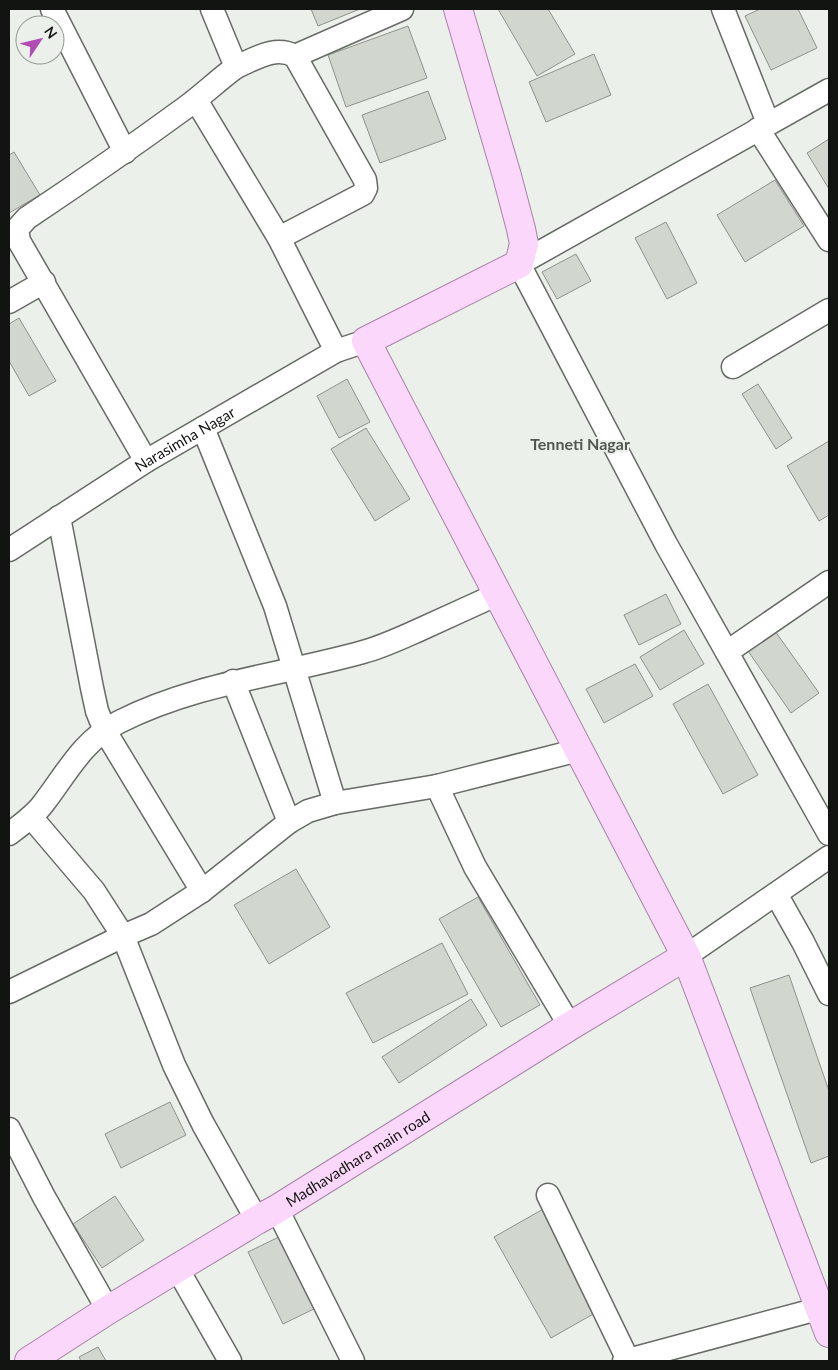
<svg xmlns="http://www.w3.org/2000/svg" width="838" height="1370" viewBox="0 0 838 1370" font-family="Lato,sans-serif">
  <style>
    .building { fill: #d1d6cf; stroke: #8d928c }
    .lines { fill: none; stroke-linecap: round; stroke-linejoin: round }
    .minor-casing { stroke: #676b65; stroke-width: 25 }
    .major-casing { stroke: #a881a8; stroke-width: 30 }
    .minor { stroke: #fff; stroke-width: 22 }
    .major { stroke: #fbd7fb; stroke-width: 28 }
    .labels { text-anchor: middle; dominant-baseline: central; stroke-width: 4; stroke-linejoin: round; paint-order: stroke }
    .street-label { font-size: 15px; fill: #121411; stroke: #ebf0ea }
    .neighbourhood-label { font-size: 16px; font-weight: bold; fill: #525751; stroke: #ebf0ea }
  </style>
  <rect width="100%" height="100%" fill="#ebf0ea"/>
  <path class="building" d="M311 9H360L318 26Z
    M498 9H548L575 54 537 76Z
    M760 9H798L817 48 771 70 745 16Z
    M408 26 427 78 346 107 328 55Z
    M594 54 611 95 546 122 529 82Z
    M428 91 446 139 380 163 362 115Z
    M829 139V189L807 153Z
    M14 152 40 195 9 213V155Z
    M775 180 804 226 745 262 717 215Z
    M666 222 697 283 667 299 635 238Z
    M576 254 591 281 557 299 542 272Z
    M19 318 56 381 29 396 9 361V324Z
    M347 379 370 422 339 438 317 396Z
    M758 384 792 438 776 449 742 394Z
    M366 428 410 499 375 521 331 449Z
    M829 441V515L819 521 787 466Z
    M666 594 681 624 639 645 624 615Z
    M684 630 704 664 660 690 640 657Z
    M775 631 819 693 791 713 748 651Z
    M635 664 653 696 604 723 586 689Z
    M708 684 758 775 723 794 673 704Z
    M296 869 330 927 269 964 234 905Z
    M478 897 540 1005 501 1027 439 919Z
    M442 943 468 994 373 1043 346 993Z
    M789 975 829 1091V1156L811 1163 750 988Z
    M471 999 487 1025 399 1083 382 1057Z
    M170 1102 186 1135 121 1168 105 1134Z
    M115 1196 144 1240 102 1268 73 1224Z
    M545 1208 602 1309 551 1338 494 1237Z
    M287 1233 322 1305 283 1324 248 1252Z
    M98 1347 106 1361H81L79 1357Z"/>
  <g class="lines">
    <g class="minor-casing">
      <g id="minor">
        <path d="M52 9 125 152"/>
        <path d="M723 9 768 123"/>
        <path d="M295 56 402 9"/>
        <path d="M236 67C255 59 275 45 295 56L365 180 366 188 363 194 279 238"/>
        <path d="M829 90 519 264 666 544 829 834"/>
        <path d="M196 100 279 238 336 351"/>
        <path d="M758 129 829 240"/>
        <path d="M9 302 44 282"/>
        <path d="M733 367 829 310"/>
        <path d="M203 428 275 606 335 803"/>
        <path d="M146 461 19 241 17 229 27 218C81 182 133 146 185 108 203 95 218 80 236 67L212 9"/>
        <path d="M59 517 92 688 97 711 105 731 202 891"/>
        <path id="s1" d="M9 550 146 461 336 351 366 341"/>
        <path d="M727 652 829 582"/>
        <path d="M233 681 289 822"/>
        <path d="M437 786 475 867 570 1026"/>
        <path d="M31 817 94 891 123 936 174 1065 203 1124 257 1220"/>
        <path d="M9 834C21 825 34 816 43 804 67 773 82 741 119 722 196 683 281 675 363 652 382 647 401 638 419 630 445 618 472 606 498 594"/>
        <path d="M776 894 803 942 829 994"/>
        <path d="M686 956 829 857"/>
        <path d="M9 992 123 936 151 924 202 891 289 822 308 811 335 803 437 786 579 750"/>
        <path d="M9 1129 44 1197 108 1310"/>
        <path d="M548 1195 628 1360"/>
        <path d="M277 1209 353 1361"/>
        <path d="M177 1268 230 1361"/>
        <path d="M624 1361 829 1306"/>
      </g>
    </g>
    <g class="major-casing">
      <g id="major">
        <path d="M458 9 507 176 521 229 524 244 519 264 366 341 686 956 829 1333"/>
        <path id="s2" d="M29 1361 108 1310 257 1220 277 1209 570 1026 686 956"/>
      </g>
    </g>
    <use href="#minor" class="minor"/>
    <use href="#major" class="major"/>
  </g>
  <g class="labels">
    <g class="street-label">
      <text stroke="none"><textPath href="#s1" startOffset="208">Narasimha Nagar</textPath></text>
      <text stroke="none"><textPath href="#s2" startOffset="386">Madhavadhara main road</textPath></text>
    </g>
    <g class="neighbourhood-label">
      <text x="580" y="443">Tenneti Nagar</text>
    </g>
  </g>
  <rect width="838" height="1370" fill="none" stroke="#121411" stroke-width="20"/>
  <g transform="translate(40 40) rotate(55)"><circle r="24" fill="#ebf0ea" stroke="#949893"/>
  <path d="M0-4L9 19L0 12L-9 19Z" fill="#b04cb3"/>
  <text y="-8" font-size="14" font-weight="bold" text-anchor="middle" fill="#121411">N</text>
  </g>
</svg>
